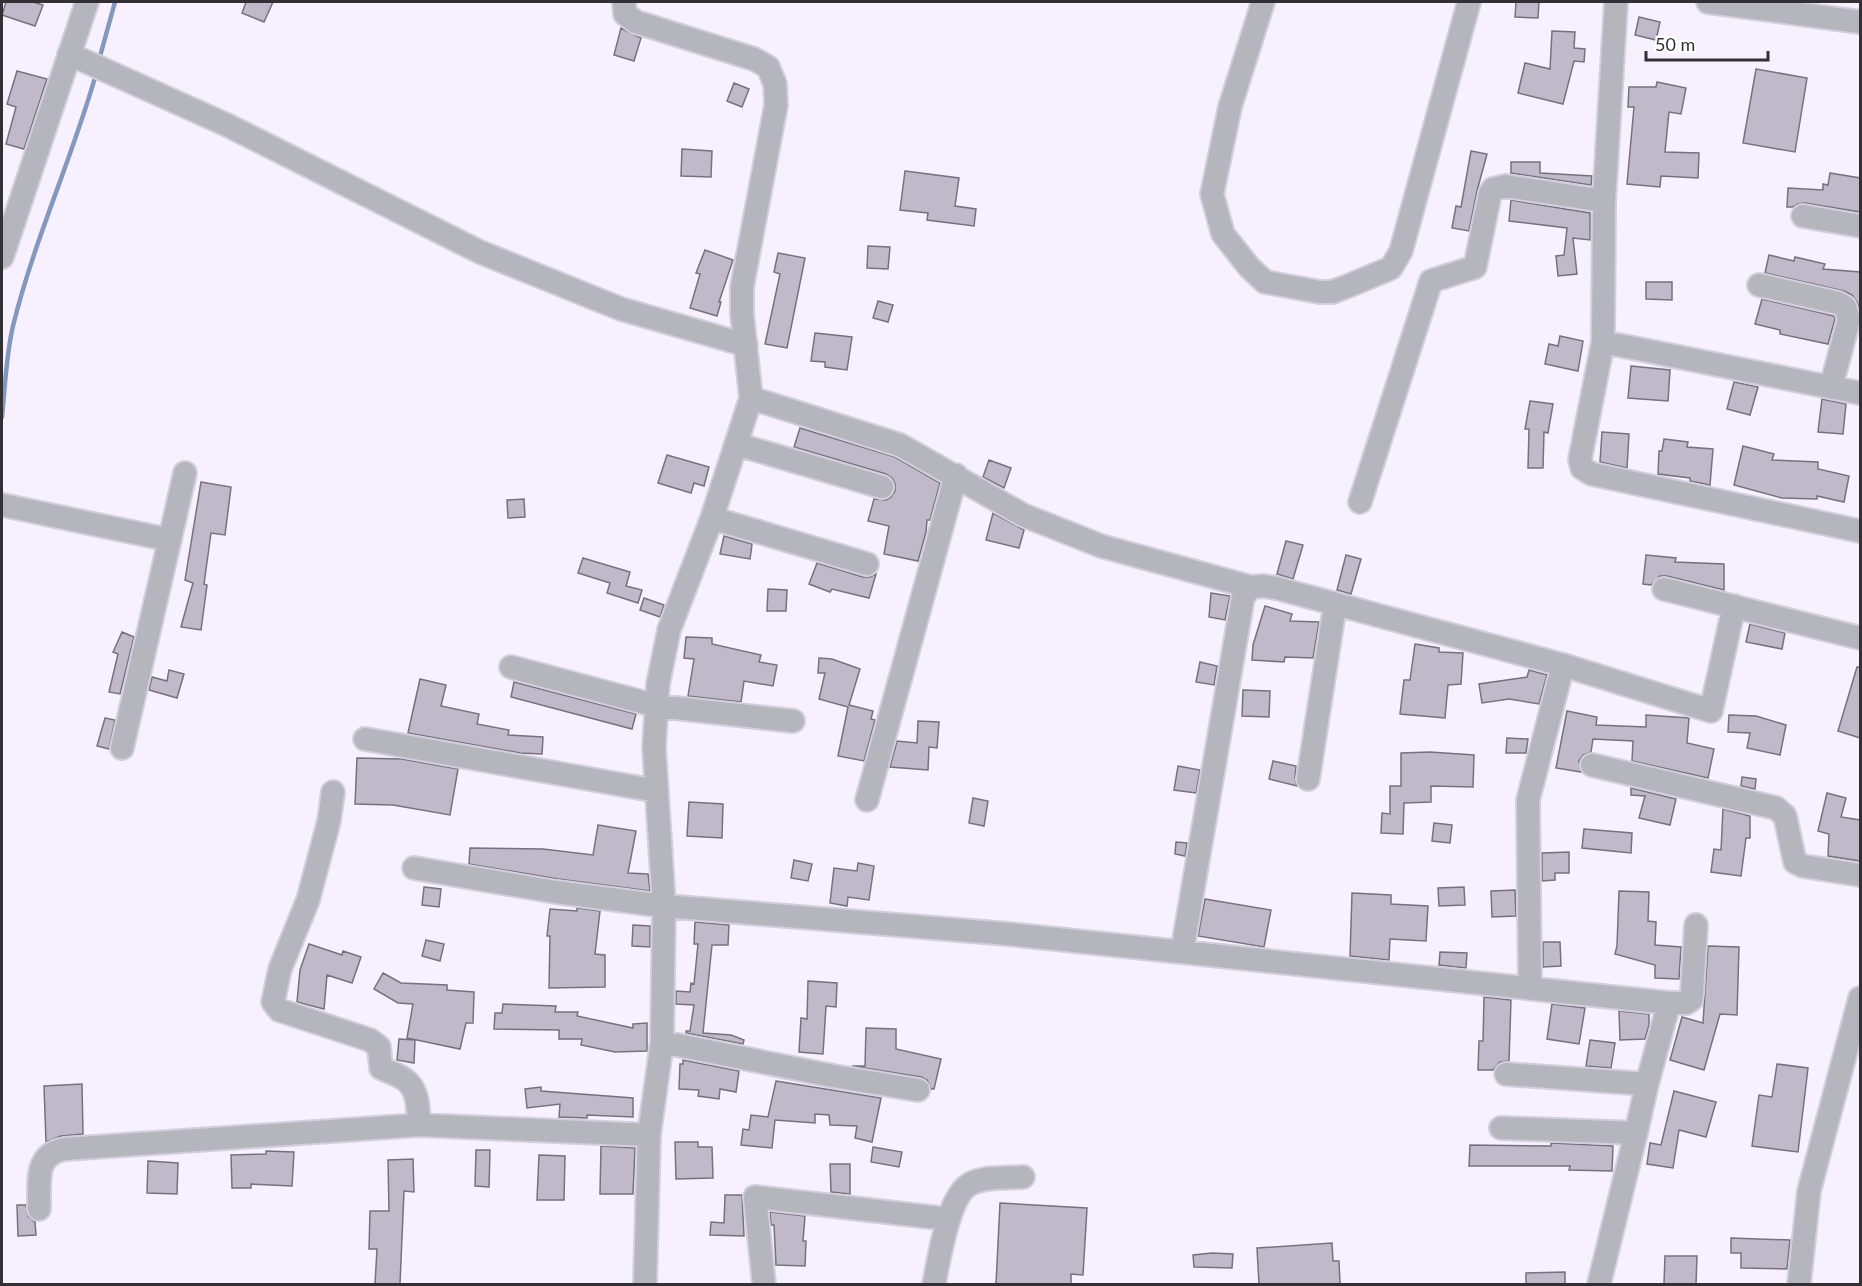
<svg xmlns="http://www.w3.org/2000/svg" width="1862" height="1286" viewBox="0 0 1862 1286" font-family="Lato,sans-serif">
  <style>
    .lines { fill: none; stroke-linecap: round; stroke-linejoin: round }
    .stream { stroke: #8497bc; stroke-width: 4.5 }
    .building { fill: #c0b9c9; stroke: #77707f; stroke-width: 1.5 }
    .minor-casing { stroke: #d4cedb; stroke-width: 26 }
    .minor { stroke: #b5b5bd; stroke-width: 22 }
  </style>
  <rect width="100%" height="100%" fill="#f7f1ff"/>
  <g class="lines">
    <path class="stream" d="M99 60 115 2
      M2 417C5 388 6 355 13 326 34 240 72 159 96 74"/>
  </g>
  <path class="building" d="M6 2H33L43 5 35 26 2 15Z
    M246 2H273L264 22 242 13Z
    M1516 2H1539L1538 18 1515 17Z
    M1639 17 1660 22 1656 40 1635 35Z
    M621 28 641 38 634 61 614 55Z
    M1552 31 1575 32 1574 48 1585 49 1584 62 1574 61 1563 104 1518 93 1525 63 1550 69Z
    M1756 69 1807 78 1795 152 1743 143Z
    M17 71 47 79 24 149 6 144 16 107 7 104Z
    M1657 82 1686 88 1681 114 1669 112 1665 152 1699 153 1698 178 1661 176 1660 187 1627 184 1634 107H1628L1629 87H1656Z
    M734 83 749 89 742 107 727 101Z
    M682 149 712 151 711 177 681 176Z
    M1471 151 1487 154 1477 191 1469 231 1452 228 1456 206 1461 207Z
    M1511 162H1540V173L1592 176 1591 185 1511 173Z
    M905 171 959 178 955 206 976 209 974 226 927 220 928 213 900 210Z
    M1830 173 1860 178V212L1805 203 1798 204 1793 207H1787L1788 188 1823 190V184L1828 185Z
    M1511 200 1590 213V240L1573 238 1577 274 1558 276 1556 256 1564 255 1567 228 1509 221Z
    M868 246 890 247 888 269 867 268Z
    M705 250 733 260 719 302H721L717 316 690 308 700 274 696 273Z
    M778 253 805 258 787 348 765 344 780 274 774 272Z
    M1769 255 1794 261 1795 257 1825 264 1823 269 1860 272V311L1857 302 1852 295 1844 291 1765 273Z
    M1646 282H1672V300L1646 299Z
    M1762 299 1834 316 1835 319 1828 344 1780 334V330L1755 324Z
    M878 301 893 305 888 322 873 318Z
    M815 333 852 337 847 370 825 367V362L811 361Z
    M1560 336 1583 341 1578 371 1545 364 1549 344 1558 346Z
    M1631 366 1670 370 1668 401 1628 398Z
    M1734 382 1758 387 1750 415 1727 409Z
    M1822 399 1846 404 1843 434 1818 432Z
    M1530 401 1553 404 1548 433 1544 432 1543 468H1528L1529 429H1525Z
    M800 428 895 457 940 483 930 520H927L926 532 918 561 884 554 889 526 868 521 874 499 886 500 891 497 895 491V484L892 478 886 474 794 447Z
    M1602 432 1629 434 1627 468 1600 462Z
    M1664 439 1688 442 1687 447 1713 449 1710 485 1690 481V478L1658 474 1659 451H1662Z
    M1743 446 1774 454 1772 460 1818 462V469L1849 476 1844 502 1817 496V499L1782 498 1734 485Z
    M667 455 709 467 704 486 694 483 691 493 658 483Z
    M989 460 1011 468 1004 488 983 477Z
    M201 482 231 487 225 535 211 533 204 584 207 585 201 630 181 627 193 583 185 580Z
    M524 499 525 517 508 518 507 500Z
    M993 513 1024 530 1019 548 986 540Z
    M724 536 752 544 750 559 720 554Z
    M1286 541 1303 545 1293 579 1277 574Z
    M1346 555 1361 559 1351 594 1337 590Z
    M1646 555 1676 558 1675 562 1724 564V590L1667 576H1660L1651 585 1643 584Z
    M583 558 630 572 626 586 642 590 638 603 607 593 610 583 578 573Z
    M817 563 863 577H870L876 574 869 598 832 589 830 592 809 584Z
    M768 589 787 590 786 611H767Z
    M1211 593 1230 596 1225 620 1209 617Z
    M644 598 664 605 660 617 640 610Z
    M1265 606 1292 614 1290 621 1319 622 1313 658 1285 657 1284 662 1252 660 1253 645Z
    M1750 624 1785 633 1782 649 1746 642Z
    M122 632 134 637 120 694 109 692 118 654 113 652Z
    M686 637 712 638V644L761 655 759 662 777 665 773 686 744 681 741 702 688 696 694 659 684 658Z
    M1415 644 1439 648V652L1463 653 1461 684 1448 685 1445 718 1400 714 1404 680H1410Z
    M819 658 832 659 860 669 849 705 873 711 871 719 875 720 864 761 838 756 848 707 819 699 825 673H818Z
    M1200 662 1217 666 1214 685 1196 682Z
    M1857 667H1860V738L1838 731Z
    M169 670 184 674 177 698 149 690 152 677 167 681Z
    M1529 670 1547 675 1539 704 1509 699 1482 703 1479 684 1527 677Z
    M420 679 446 685 441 706 479 714 477 724 509 730 508 735 543 737 542 754 520 753 408 733Z
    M514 682 636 714 632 729 511 697Z
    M1243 690 1270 691 1269 717 1242 716Z
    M1567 711 1597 717 1596 725 1646 727V715L1689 718 1687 743 1714 749 1708 778 1632 761 1633 741 1593 739 1591 752 1583 755 1579 761 1581 772 1556 768Z
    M1729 715 1756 716 1786 725 1780 755 1747 748 1750 733 1728 732Z
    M105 718 115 720 109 749 97 746Z
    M918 721 939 722 937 748 929 747 928 770 890 767 897 741 917 743Z
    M1507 738 1528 739 1526 753H1506Z
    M1430 752 1474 755 1473 787 1431 786V802L1404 803 1403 834 1381 833 1382 813 1390 814V786H1401V753Z
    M357 758 402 759 458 769 450 815 393 805 355 804Z
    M1273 761 1296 766 1295 778 1297 786 1269 779Z
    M1178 766 1200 770 1196 793 1174 790Z
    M1742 777 1756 779 1755 789 1741 786Z
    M1631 788 1676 799 1670 825 1639 818 1645 796 1631 795Z
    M1827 793 1846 798 1841 817 1860 820V861L1828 856 1829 834 1818 831Z
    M973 798 988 801 984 826 969 823Z
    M689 802 723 804 722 838 687 836Z
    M1723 809 1750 816V838H1746L1741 876 1711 872 1714 849 1721 850Z
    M1434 823 1452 825 1450 843 1432 841Z
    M598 825 636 831 628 873 648 874 650 891 558 879 469 864 470 848 543 849 593 855Z
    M1584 829 1632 833 1631 853 1582 848Z
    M1176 842 1187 843 1185 856 1175 854Z
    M1569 852V873H1555V880L1542 881V853Z
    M794 860 812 864 808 881 791 878Z
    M858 863 874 866 869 900 848 897 847 906 830 903 834 868 857 871Z
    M424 887 441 889 439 907 422 905Z
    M1464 887 1465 905 1439 906 1438 888Z
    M1515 890 1516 916 1492 917 1491 891Z
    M1619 891 1649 892 1648 921 1656 922 1655 945 1681 947 1679 979 1655 978V965L1615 954 1617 946Z
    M1352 893 1391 895V904L1428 906 1426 941 1390 939 1389 960 1350 956Z
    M1205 899 1271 910 1264 947 1198 936Z
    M577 908 600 911 595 954 605 955V987L549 988 550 936H547L550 909 577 911Z
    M695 922 729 925 728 945H712L703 1033 731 1035 744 1040 743 1044 686 1033V1031H690L694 1005 676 1004V991L690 992 691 983 694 984 698 944H694Z
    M633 925 650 926V947L632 946Z
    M426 940 444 944 440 961 422 956Z
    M1543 942H1560L1561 966 1543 967Z
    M309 944 342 955 343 951 361 957 352 983 327 975 324 1009 297 1002 300 970Z
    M1708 946 1739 947 1737 1015 1720 1014 1704 1070 1670 1060 1682 1017 1703 1023Z
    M1440 952 1467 953 1466 968 1439 965Z
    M383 973 401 983 447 985V990L474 992 473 1023H466L460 1049 407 1038 413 1004 398 1003 374 989Z
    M808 981 837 983 836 1007 826 1006 823 1054 799 1052 801 1018 807 1019Z
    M1484 997 1511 1000 1509 1061 1500 1062 1493 1070H1478L1479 1041H1483Z
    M503 1004 556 1006 555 1012H578L577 1016 633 1028V1024L647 1023V1051L615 1052 581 1045 582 1039H559V1030L494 1029 495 1013H502Z
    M1552 1004 1585 1008 1579 1044 1547 1039Z
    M1619 1011 1649 1014V1025L1645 1039 1620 1040Z
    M866 1028 896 1029V1049L941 1059 934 1089H931L927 1080 921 1077 852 1066H865Z
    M399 1039 415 1040 414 1063 397 1060Z
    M1590 1040 1615 1043 1611 1068 1586 1066Z
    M683 1060 739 1071 736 1092 720 1089 719 1099 698 1096 699 1090 679 1089 680 1064H683Z
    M1777 1064 1808 1068 1798 1152 1752 1146 1759 1095 1772 1097Z
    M776 1081 881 1098 872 1142 855 1138 857 1126 830 1125 829 1115 815 1114V1123L775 1120 772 1148 741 1145 743 1129 749 1130 751 1115 768 1117Z
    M82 1084 83 1134 61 1136 46 1142 44 1086Z
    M541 1087V1091L633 1098V1117L587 1115V1118L559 1117 560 1104 527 1108 525 1089Z
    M1674 1091 1716 1102 1706 1137 1679 1130 1673 1168 1647 1164 1650 1143 1661 1145Z
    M675 1142H698V1147H712L713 1178 676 1179Z
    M1551 1143 1613 1146 1612 1171 1569 1170 1570 1166H1469L1470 1145 1551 1146Z
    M601 1146 635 1148 633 1194H600Z
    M873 1147 902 1152 899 1167 871 1162Z
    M476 1150H490L489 1187 475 1186Z
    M266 1151 294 1152 292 1186 251 1184V1188H232L231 1155 266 1154Z
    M539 1155 565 1156 564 1200H537Z
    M413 1159 414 1192 404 1191 400 1284H375L377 1249H369L370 1211H389L388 1160Z
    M148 1161 178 1163 177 1194 147 1193Z
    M830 1164H850V1194L831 1192Z
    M725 1195H742L744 1236 710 1235 711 1222 724 1223Z
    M1000 1203 1087 1208 1083 1275 1071 1274V1284H996Z
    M17 1205H26L28 1216 35 1222 36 1235 18 1236Z
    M770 1212 805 1216 803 1241H806L805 1266 776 1265 774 1225H771Z
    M1731 1238 1790 1240 1787 1269 1741 1268V1253H1731Z
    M1332 1243 1333 1261H1339L1340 1284H1259L1257 1248Z
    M1212 1253 1233 1254 1232 1268 1194 1267 1193 1255Z
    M1665 1256H1697L1696 1284H1664Z
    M1565 1272V1284H1526V1273Z"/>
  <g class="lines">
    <g class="minor-casing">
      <path id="minor" d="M624 2 625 14 636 22 754 59 768 67 775 84 776 105 742 287V314L751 398 712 518 669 630 658 684 654 747 664 906 662 1042 649 1135 645 1284
        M1263 2 1230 107 1212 194 1223 234 1249 267 1265 282 1320 292H1332L1348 286 1391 268 1401 251 1469 2
        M1616 2 1604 201 1603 342 1580 459 1582 468 1592 474 1860 531
        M1708 2 1860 22
        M69 54 227 125 480 252 621 309 746 345
        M1803 216 1860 226
        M2 257 87 2
        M1759 285 1838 303 1845 307 1849 319 1831 387
        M1603 342 1860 393
        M751 398 900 445 1023 515 1101 546 1251 587
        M736 444 882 487
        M1360 502 1431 281 1475 267 1490 194 1493 189 1506 186 1604 201
        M2 505 170 540
        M712 518 867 564
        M1664 589 1860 638
        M511 667 657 706 793 721
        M365 739 657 791
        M122 748 185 473
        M1592 765 1776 808 1785 816 1795 862 1803 866 1860 875
        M1308 779 1335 605
        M333 792 329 821 308 900 280 969 273 1002 279 1010 370 1040 379 1047 381 1068C389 1072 397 1074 404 1079 419 1089 418 1109 419 1125
        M867 800 956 475
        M414 868 556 892 664 906 1008 934 1182 952 1243 597 1251 587 1264 586 1276 588 1563 665 1711 711 1734 606
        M1182 952 1669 1003H1686L1691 1000 1692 993 1696 925
        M1530 987 1528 800 1563 665
        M662 1042 833 1076 918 1090
        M1506 1074 1647 1084 1669 1003
        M1501 1128 1636 1133 1599 1284
        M1636 1133 1647 1084
        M39 1209C40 1184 33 1154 65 1149L419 1125 649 1135
        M764 1284 755 1197 948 1219
        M934 1284C939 1260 948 1193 972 1183 988 1176 1007 1178 1023 1177
        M1799 1284 1809 1191 1860 998"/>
    </g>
    <use href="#minor" class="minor"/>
  </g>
  <rect width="1862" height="1286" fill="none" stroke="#322f35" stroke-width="6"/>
  <path d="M1646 51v9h122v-9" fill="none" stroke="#322f35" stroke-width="3"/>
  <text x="1655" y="51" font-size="18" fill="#322f35" stroke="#ffffff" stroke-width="4.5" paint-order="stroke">50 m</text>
</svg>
